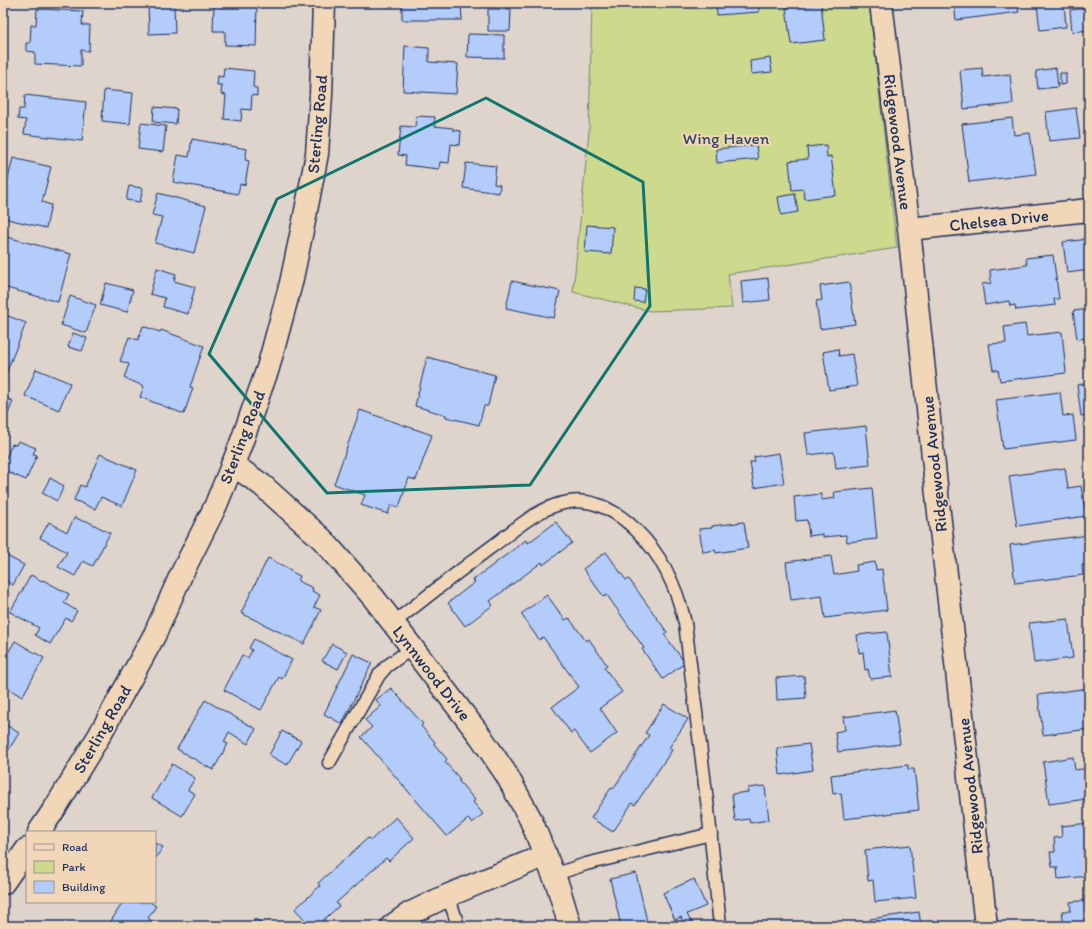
<svg xmlns="http://www.w3.org/2000/svg" width="1092" height="929" viewBox="0 0 1092 929" font-family="Itim,sans-serif">
  <style>
    .green { fill: #cdd98c; stroke: #748475 }
    .building { fill: #b3ccfa; stroke: #1b2f5e }
    .lines { fill: none; stroke-linecap: round; stroke-linejoin: round }
    .service-casing { stroke: #1b2f5e; stroke-width: 15 }
    .minor-casing { stroke: #1b2f5e; stroke-width: 25 }
    .service { stroke: #f1d7b8; stroke-width: 12 }
    .minor { stroke: #f1d7b8; stroke-width: 22 }
    .marked { fill: none; stroke: #0f766e; stroke-width: 3; stroke-linejoin: round }
    .labels { text-anchor: middle; dominant-baseline: central; stroke-width: 4; stroke-linejoin: round; paint-order: stroke }
    .street-label { font-size: 17px; fill: #1b2f5e; stroke: #f1d7b8 }
    .park-label { font-size: 17px; fill: #364865; stroke: #f1d7b8 }
  </style>
  <rect width="100%" height="100%" fill="#ded4cc"/>
  <filter id="ink" filterUnits="userSpaceOnUse"><feTurbulence type="fractalNoise" baseFrequency=".025" numOctaves="2"/><feDisplacementMap in="SourceGraphic" scale="8" xChannelSelector="R" yChannelSelector="G"/><feConvolveMatrix kernelMatrix="1 2 1 2 8 2 1 2 1" color-interpolation-filters="sRGB"/></filter>
  <g filter="url(#ink)">
    <path class="green" d="M592 3H869L897 248 728 274 732 308 650 311 573 292 589 132Z"/>
    <path class="building" d="M148 3H174L175 33 149 34Z
      M214 3H257L256 46 225 45V31H213Z
      M402 3H461L462 20H402Z
      M716 3H759V12L717 15Z
      M954 3H1017L1019 12 956 20Z
      M1064 3 1066 27 1040 30 1037 5Z
      M821 4 825 40 791 44 786 8Z
      M1089 8V30L1072 32 1070 10Z
      M37 9 83 11 82 25H90L89 51 81 50V66L35 64V52L26 51V43H30L31 25H36Z
      M488 9H511L510 31H488Z
      M468 34 504 35V58L467 57Z
      M405 46 429 48V62L458 64 456 94 403 91Z
      M770 58 772 72 751 74 750 61Z
      M224 68 254 71 253 87 257 88V96L252 95 251 110 242 109 241 121 224 119 226 95 221 94 222 85H217L218 76 223 77Z
      M982 68 983 77 1010 74 1013 104 964 109 960 70Z
      M1056 68 1058 87 1038 89 1036 71Z
      M1060 73H1066V84L1060 85Z
      M104 90 133 93 130 124 102 121Z
      M25 95 86 102 82 141 24 134 26 120 18 119 19 109H24Z
      M154 107 177 109 176 124 153 122Z
      M1076 108 1080 138 1049 141 1046 112Z
      M416 116 435 117 434 126 453 128V130L461 131 460 145 451 144 449 163 440 162 439 169 405 165 406 156 398 155 401 126 415 127Z
      M1012 118 1014 135 1030 133 1036 174 969 182 962 124Z
      M141 123 166 126 163 152 138 149Z
      M192 139 247 149 245 160 249 161 245 185 240 184 238 194 173 182 178 155 189 157Z
      M756 145 758 159 717 163 716 149Z
      M826 145 827 157 831 156 836 195 805 199 803 189 792 190 789 161 808 159 807 147Z
      M13 158 51 167 42 202 51 205 46 228 3 218V200Z
      M466 163 496 166 494 184 500 185 499 193 463 188Z
      M129 186 143 188 140 202 126 200Z
      M158 193 206 206 194 253 155 243 162 217 152 215Z
      M795 194 798 212 781 215 778 197Z
      M587 225 613 227 611 254 585 252Z
      M3 236 71 254 58 302 3 287Z
      M1089 239V270L1067 273 1063 242Z
      M1053 255 1059 299H1054L1055 305 1016 310 1015 305 1010 306 1009 301 985 305 982 284 991 283 990 270 1027 265 1026 258Z
      M157 268 176 274 174 281 195 287 188 314 163 307 165 298 150 294Z
      M768 278 770 300 743 303 741 281Z
      M512 281 560 291 554 318 506 308Z
      M849 282 855 324 820 329 816 301 822 300 820 286Z
      M106 283 133 290 127 312 100 305Z
      M635 288 645 289 643 302 634 301Z
      M70 296 96 305 86 333 61 325Z
      M1089 309V338L1077 339 1073 311Z
      M3 314 26 323 5 376H3Z
      M1025 324 1027 336 1062 332 1066 373 1000 381 998 370H993L989 344 1006 343 1004 327Z
      M143 326 160 332 161 330 204 346 190 387 193 388 184 414 140 397 144 386 124 378 129 364 120 361 129 337 138 340Z
      M73 333 87 338 82 351 68 347Z
      M838 349 839 356 852 354 857 386 829 390 823 352Z
      M427 357 495 375 488 406H484L479 425 446 417V415L415 406Z
      M36 369 70 383 59 410 25 396Z
      M1089 383V415L1081 416 1077 385Z
      M1060 392 1063 416 1073 415 1076 440 1003 449 996 400Z
      M3 397 13 401 6 419 3 418Z
      M360 410 432 435 416 480 409 478 399 507 391 505 388 514 361 505 365 495 334 484Z
      M866 426 870 465 836 469 834 452 808 455 805 433Z
      M18 441 36 448 33 454 37 455 26 480 3 470V465L12 444 16 445Z
      M779 453 784 483 754 488 750 462H755L754 457Z
      M100 454 137 470 122 506 101 497 95 509 74 500 80 485 85 487Z
      M1065 468 1068 488 1081 486 1086 516 1017 526 1009 476Z
      M50 478 64 486 57 501 42 493Z
      M872 488 877 539 847 542 846 535 823 537V534L809 536 807 520 796 521 794 497 821 494V500L835 498 834 492Z
      M75 517 84 522 85 520 110 533 93 566 83 561 75 576 58 567 67 552 40 538 49 522 67 532Z
      M556 522 572 543 543 565 542 562 490 601 493 605 465 626 448 603 475 582 473 580 526 540 528 543Z
      M744 522 748 548 716 553 715 550 703 552 699 529 712 528V526Z
      M1089 535V564L1082 565 1083 575 1015 583 1010 545Z
      M606 552 626 580 629 579 667 632 664 634 685 663 663 679 642 649 644 648 607 595 604 597 583 569Z
      M3 554 24 565 13 585 3 579Z
      M831 556 834 575 857 571 856 565 875 562 876 570 882 569 887 610 825 618 822 596 791 600 786 562Z
      M268 558 291 570 290 571 300 576 298 581 313 588 312 591 320 595 314 607 321 610 304 644 241 613Z
      M31 575 42 581 43 580 69 594 64 603 77 611 71 621 66 618 50 644 35 635 39 628 10 612Z
      M547 595 565 620 569 618 586 641 589 639 607 665 604 667 622 692 600 708 617 733 590 753 574 731 571 733 552 707 579 687 543 637 539 640 521 614Z
      M1068 619 1073 658 1034 663 1029 623Z
      M887 632 892 677 870 679 868 669 865 670 863 652 859 653 857 635Z
      M254 639 292 660 282 679 279 677 261 710 224 690 242 655 248 658 252 650 249 648Z
      M15 641 44 658 22 697 3 685V661Z
      M332 644 347 652 338 669 322 661Z
      M353 654 372 663 342 724 324 714Z
      M804 676 806 698 777 700 776 678Z
      M391 688 423 724 421 726 435 742 434 744 447 759 445 762 460 779 458 780 475 800 473 802 483 814 472 823 468 819 447 836 361 737 372 727 365 720 381 706 376 700Z
      M1089 688V729L1043 735 1038 695Z
      M205 700 256 729 248 744 229 732 224 742 228 744 213 770 177 749Z
      M664 704 688 719 669 748 672 750 635 805 632 803 613 832 591 818 611 788 613 789 649 735 645 733Z
      M895 710 900 744 838 752 835 732 845 730 843 717Z
      M3 723 19 733 3 759Z
      M282 731 301 741 287 765 269 755Z
      M809 744 813 770 780 775 777 748Z
      M1073 757 1075 770 1089 768V792H1086L1087 799 1049 804 1043 762Z
      M172 764 195 778 188 790 195 794 182 816 152 798Z
      M908 765V769H914L919 810 844 819 841 793 833 794 831 775Z
      M765 786 769 820 750 823 749 819 735 821 732 794 748 792V788Z
      M396 817 414 838 389 861 386 858 336 903 339 906 317 926H311L295 909 320 886 318 883 368 838 371 840Z
      M1089 823V876L1058 879 1057 867H1052L1050 852H1055L1054 838 1062 837 1061 826Z
      M155 843 163 847 155 859Z
      M910 845 916 898 875 902 873 880 868 881 865 850Z
      M636 873 648 926H621L610 879Z
      M694 879 706 906 687 914 690 920 697 926H683L684 925 681 917 675 920 663 893Z
      M1089 900V926H1064L1062 911H1071L1070 902Z
      M123 902H150L156 906 148 918 155 923 153 926H119L111 921Z
      M919 912 921 926H871L870 919Z
      M255 919 268 926H252Z"/>
    <g class="lines">
      <g class="service-casing">
        <path id="service" d="M393 623C427 597 460 570 494 545 517 528 540 506 569 502 595 498 619 513 636 530 662 555 677 588 685 623L708 809 720 926
          M329 763 379 675 387 666 412 648
          M553 875 586 864 711 834
          M447 896 453 910 458 926"/>
      </g>
      <g class="minor-casing">
        <path id="minor" d="M881 3 909 229 938 504 986 926
          M909 229 1089 210
          M232 465 242 471 262 485 322 539 373 597 481 737 506 774 530 818 558 886 570 926
          M39 832 57 805 99 736 155 634 181 575 215 507 239 449 268 368 291 283 304 221 317 154 321 95 324 3
          M3 883 27 849
          M392 926 409 914 442 898 546 855"/>
      </g>
      <use href="#service" class="service"/>
      <use href="#minor" class="minor"/>
    </g>
  </g>
  <path class="marked" d="M486 98 643 182 650 306 530 485 327 493 209 354 277 199Z"/>
  <g class="labels">
    <g class="street-label">
      <text transform="translate(317 124) rotate(-85)">Sterling Road</text>
      <text transform="translate(898 142) rotate(83)">Ridgewood Avenue</text>
      <text transform="translate(999 220) rotate(-6)">Chelsea Drive</text>
      <text transform="translate(242 437) rotate(-69)">Sterling Road</text>
      <text transform="translate(934 464) rotate(-96)">Ridgewood Avenue</text>
      <text transform="translate(432 673) rotate(52)">Lynnwood Drive</text>
      <text transform="translate(102 729) rotate(-60)">Sterling Road</text>
      <text transform="translate(970 786) rotate(-96)">Ridgewood Avenue</text>
    </g>
    <g class="park-label">
      <text x="726" y="138">Wing Haven</text>
    </g>
  </g>
  <rect width="1092" height="929" fill="none" stroke="#f1d7b8" stroke-width="16"/>
  <rect x="8" y="8" width="1076" height="913" fill="none" stroke="#1b2f5e" stroke-width="1.5" filter="url(#ink)"/>
  <rect x="26" y="831" width="130" height="72" fill="#f1d7b8" stroke="#9b9494"/>
  <rect x="34" y="844" width="20" height="6" fill="#f1d7b8" stroke="#9b9494"/>
  <text x="62" y="851" font-size="12" fill="#1b2f5e">Road</text>
  <rect x="34" y="861" width="20" height="12" fill="#cdd98c" stroke="#9b9494"/>
  <text x="62" y="871" font-size="12" fill="#1b2f5e">Park</text>
  <rect x="34" y="881" width="20" height="12" fill="#b3ccfa" stroke="#9b9494"/>
  <text x="62" y="891" font-size="12" fill="#1b2f5e">Building</text>
</svg>
